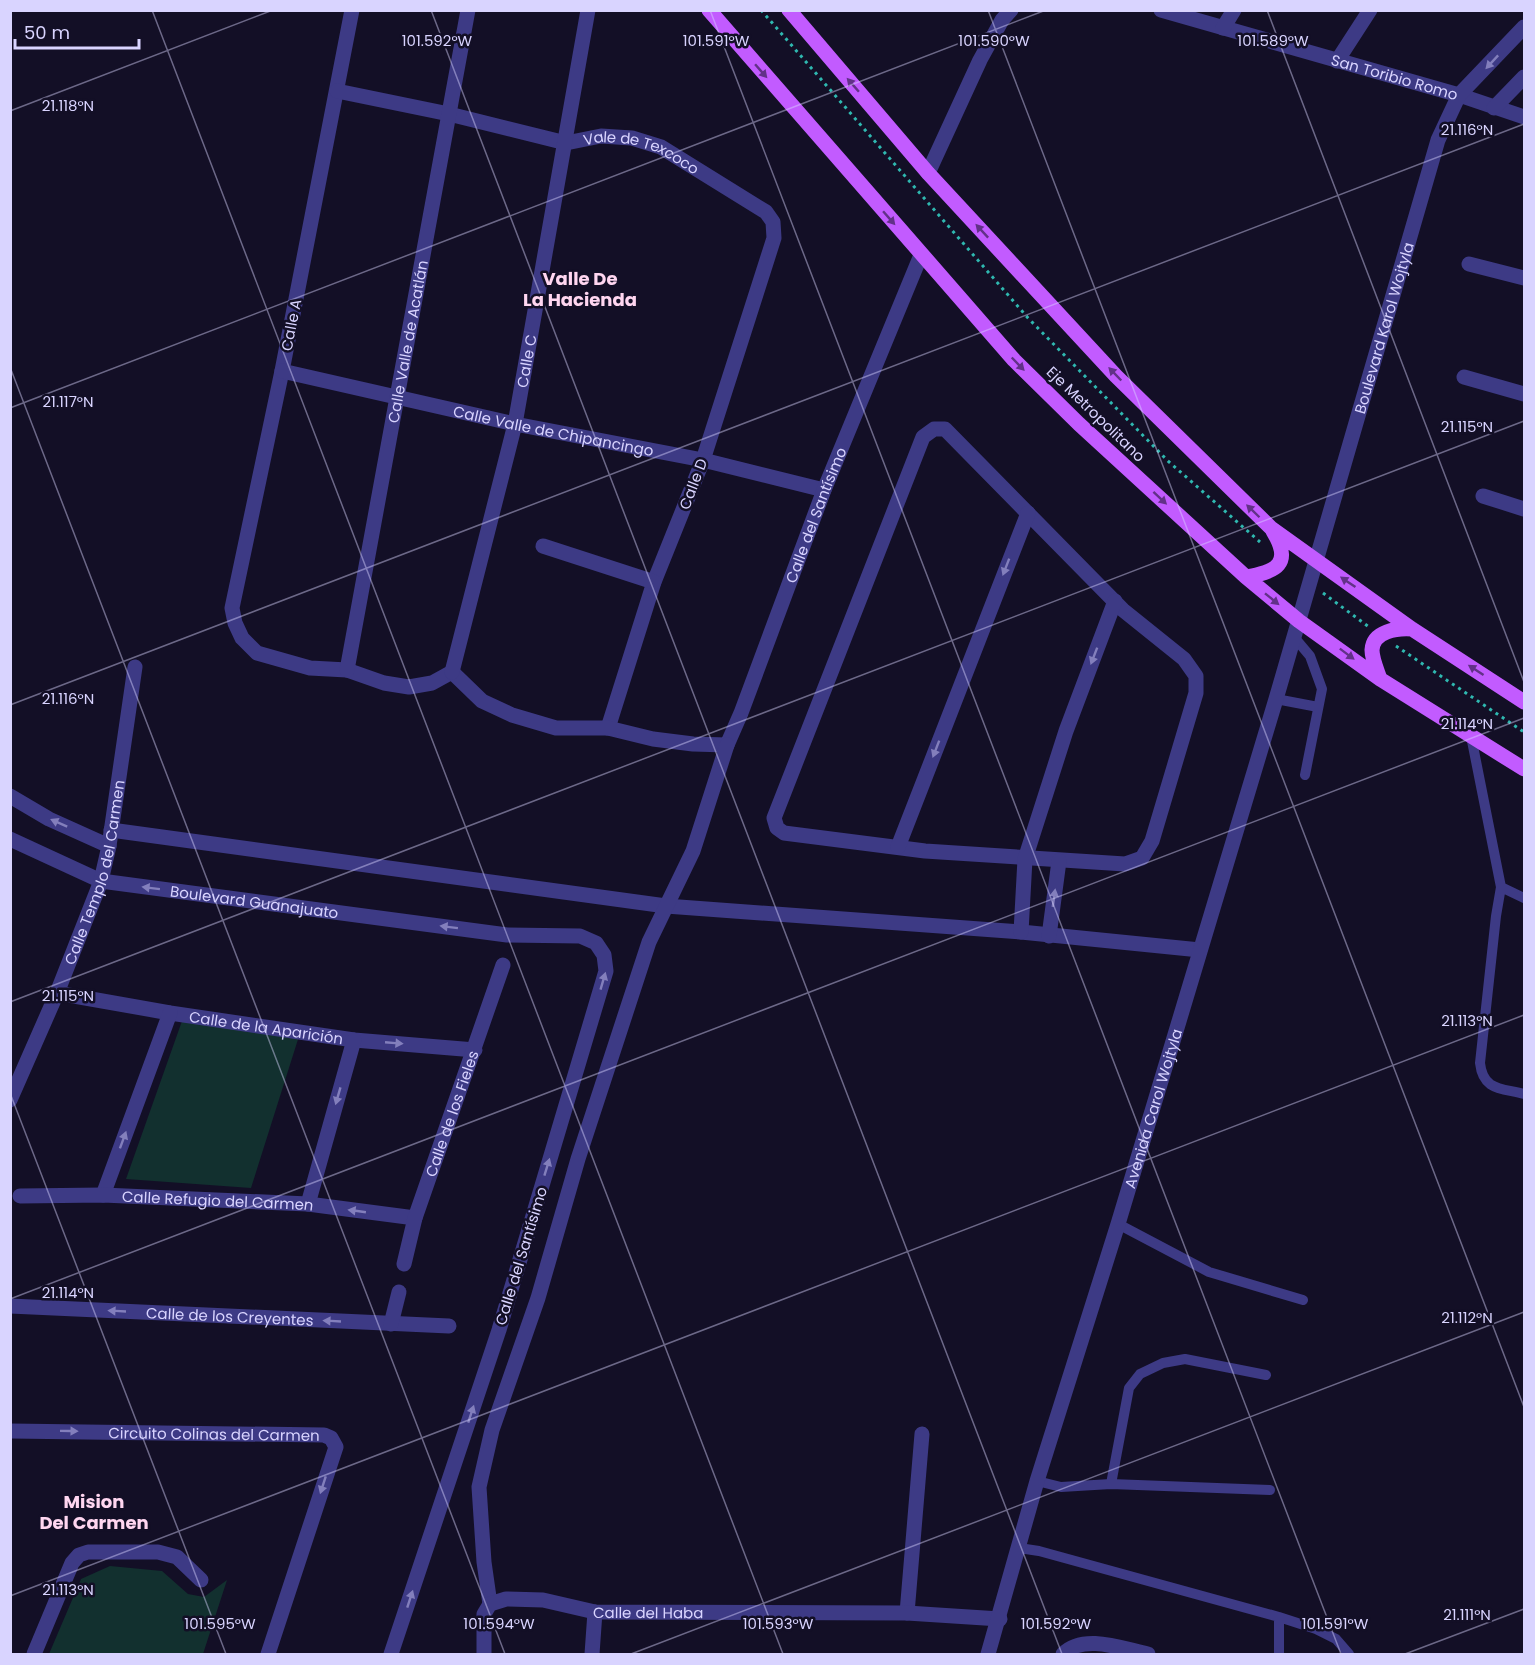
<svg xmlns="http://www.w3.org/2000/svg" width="1535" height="1665" viewBox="0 0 1535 1665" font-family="Poppins,sans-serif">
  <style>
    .green { fill: #12302f }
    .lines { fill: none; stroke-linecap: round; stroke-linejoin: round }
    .path { stroke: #2fb8b0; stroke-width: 3; stroke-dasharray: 3 4.5; stroke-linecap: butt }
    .service { stroke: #3d3a85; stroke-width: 10 }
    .minor { stroke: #3d3a85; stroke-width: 15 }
    .tertiary { stroke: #3d3a85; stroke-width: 15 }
    .primary { stroke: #c25bff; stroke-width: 15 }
    .oneway { fill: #837fbc }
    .oneway2 { fill: #623188 }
    .ticks { fill: none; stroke: #d9d4ff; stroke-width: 1.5; stroke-opacity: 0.45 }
    .labels { text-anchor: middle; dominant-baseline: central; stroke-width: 5; stroke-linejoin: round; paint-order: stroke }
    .street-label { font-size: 15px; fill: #d9d4ff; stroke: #130f26 }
    .quarter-label { font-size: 18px; font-weight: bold; fill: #ffd6f0; stroke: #130f26 }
    .ticks-label { font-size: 15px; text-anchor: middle; fill: #d9d4ff; stroke: #130f26; stroke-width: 5; stroke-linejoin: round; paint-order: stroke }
  </style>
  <rect width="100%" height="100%" fill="#130f26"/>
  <path class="green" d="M182 1021 300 1033 251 1188 126 1179Z
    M110 1566 162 1571 188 1594 204 1597 227 1580 203 1654H49L81 1579Z"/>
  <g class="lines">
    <path class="path" d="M761 10 1028 318 1168 461 1260 542
      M1323 593 1369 627
      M1396 646 1524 732"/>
    <path class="service" d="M1294 637 1310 656 1322 689 1305 775
      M1276 699 1318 707
      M1471 736 1501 887 1496 916 1480 1063C1483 1091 1502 1088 1524 1094
      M1501 887 1524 898
      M1118 1224 1209 1272 1303 1300
      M1037 1481 1061 1487 1111 1484 1270 1490
      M1111 1484 1129 1388 1140 1374 1163 1363 1185 1359 1266 1375
      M1019 1548 1039 1551 1279 1617 1316 1629 1336 1639 1349 1654
      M1279 1617V1654"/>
    <g class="minor">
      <path d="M352 10 282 371 232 608 235 623 242 638 257 653 310 668 347 670 384 683 409 687 432 683 452 672"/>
      <path id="s1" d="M1161 10 1459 95 1524 117"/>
      <path d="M1223 28 1234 10"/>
      <path d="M1337 61 1370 10"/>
      <path id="s2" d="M337 91 449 114 566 143 601 136 632 138 661 147 766 212 773 222 774 238 703 460 654 582 608 728"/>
      <path d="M928 173 980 60 1002 20 1011 10"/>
      <path d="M1469 264 1524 278"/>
      <path id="s3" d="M282 371 515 424 703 460 824 490"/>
      <path d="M1464 377 1524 394"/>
      <path d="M934 429H945L1123 610 1184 659 1196 676V693L1152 841 1142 858 1125 864 925 851 784 833 777 828 774 818 923 437Z"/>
      <path d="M1483 496 1524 509"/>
      <path d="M543 546 654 582"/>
      <path id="s4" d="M347 670 468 10"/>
      <path id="s5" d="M452 672 482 701 512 715 556 728H608L653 739 693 744 727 745 741 713 824 490 921 255"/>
      <path id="s6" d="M452 672 515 424 588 10"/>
      <path d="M10 796 49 819 109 846"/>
      <path d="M111 830 666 906 1021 932 1200 950"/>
      <path id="s7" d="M10 839 101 881 507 935 580 936 596 943 604 955 606 971 499 1330 391 1654"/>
      <path d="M898 847 1028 513"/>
      <path d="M1021 932 1025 859 1066 731 1115 601"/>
      <path d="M1049 936 1059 861"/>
      <path id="s8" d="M57 993 170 1013 354 1040 475 1050"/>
      <path id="s9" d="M10 1100 57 993 101 881 109 846 135 667"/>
      <path d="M103 1195 170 1013"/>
      <path id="s10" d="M20 1196 103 1195 308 1204 415 1218"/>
      <path d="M308 1204 354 1040"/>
      <path id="s11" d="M404 1264 415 1218 503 965"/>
      <path id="s12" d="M10 1306 449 1326"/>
      <path d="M391 1324 399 1292"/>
      <path id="s13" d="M10 1431 324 1435 331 1438 336 1447 268 1654"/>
      <path d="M490 1604 484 1562 479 1487 492 1430 538 1298 578 1159 649 942 693 851 727 745"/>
      <path d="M907 1613 922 1434"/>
      <path d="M34 1654 72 1563 79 1555 88 1552H158L177 1557 201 1580"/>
      <path id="s14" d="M484 1654V1614L490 1604 506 1599 543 1600 595 1612 907 1613 1000 1619"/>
      <path d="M592 1654 595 1612"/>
      <path d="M1063 1654C1084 1633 1123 1649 1148 1654"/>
    </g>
    <g class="tertiary">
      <path d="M1494 108 1524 77"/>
      <path id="s15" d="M988 1654 1037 1481 1118 1224 1276 699 1438 140 1459 95 1524 27"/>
    </g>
    <path class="primary" d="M709 10 1014 360 1079 424 1246 577 1299 621 1380 679 1524 769
      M789 10 928 173 1116 376 1271 528 1412 629 1524 702
      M1246 577C1276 572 1293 564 1273 531
      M1380 679C1377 670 1372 659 1372 650 1373 631 1397 628 1412 629"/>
  </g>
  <defs><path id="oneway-solid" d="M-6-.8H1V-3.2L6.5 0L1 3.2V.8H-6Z" transform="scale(1.5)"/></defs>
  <g class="oneway">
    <use href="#oneway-solid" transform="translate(1492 62) rotate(133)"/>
    <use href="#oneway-solid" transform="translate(1006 567) rotate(111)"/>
    <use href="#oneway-solid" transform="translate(1094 656) rotate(111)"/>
    <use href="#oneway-solid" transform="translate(936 749) rotate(111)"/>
    <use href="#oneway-solid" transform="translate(59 823) rotate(-156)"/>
    <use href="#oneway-solid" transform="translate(151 888) rotate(-173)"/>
    <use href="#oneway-solid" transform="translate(1054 898) rotate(-82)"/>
    <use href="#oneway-solid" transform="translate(449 927) rotate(-173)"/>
    <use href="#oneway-solid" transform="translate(603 981) rotate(-74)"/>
    <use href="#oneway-solid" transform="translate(394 1043) rotate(5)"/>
    <use href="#oneway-solid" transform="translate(338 1096) rotate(106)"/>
    <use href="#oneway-solid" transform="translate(123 1140) rotate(-70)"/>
    <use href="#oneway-solid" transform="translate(547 1167) rotate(-73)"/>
    <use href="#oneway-solid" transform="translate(357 1211) rotate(-172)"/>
    <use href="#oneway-solid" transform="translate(117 1311) rotate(-177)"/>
    <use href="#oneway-solid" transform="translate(332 1321) rotate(-177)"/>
    <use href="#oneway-solid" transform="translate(471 1414) rotate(-72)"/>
    <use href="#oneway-solid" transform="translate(69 1431) rotate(1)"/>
    <use href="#oneway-solid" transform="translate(323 1485) rotate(108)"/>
    <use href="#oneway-solid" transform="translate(410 1599) rotate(-72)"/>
  </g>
  <g class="oneway2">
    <use href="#oneway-solid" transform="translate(761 71) rotate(49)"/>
    <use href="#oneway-solid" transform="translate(853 85) rotate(-131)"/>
    <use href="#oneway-solid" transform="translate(889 218) rotate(49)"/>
    <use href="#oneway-solid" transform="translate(982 231) rotate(-133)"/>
    <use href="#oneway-solid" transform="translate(1018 364) rotate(46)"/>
    <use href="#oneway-solid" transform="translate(1115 374) rotate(-134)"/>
    <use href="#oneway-solid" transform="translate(1160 498) rotate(43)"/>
    <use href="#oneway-solid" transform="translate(1253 511) rotate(-136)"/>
    <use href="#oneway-solid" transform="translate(1348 582) rotate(-146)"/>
    <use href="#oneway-solid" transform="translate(1272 599) rotate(39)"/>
    <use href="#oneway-solid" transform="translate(1347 654) rotate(37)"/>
    <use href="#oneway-solid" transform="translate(1476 670) rotate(-147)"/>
  </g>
  <path class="ticks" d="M152 10 783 1654M431 10 1062 1654M710 10 1341 1654M988 10 1524 1407M1267 10 1524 682M10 111 273 10M10 367 505 1654M10 408 1046 10M10 705 1524 124M10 1002 1524 421M10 1093 226 1654M10 1299 1524 718M10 1596 1524 1015M631 1654 1524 1312M1405 1654 1524 1609"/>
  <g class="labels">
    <g class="street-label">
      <text stroke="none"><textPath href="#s1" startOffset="243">San Toribio Romo</textPath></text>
      <text stroke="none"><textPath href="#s2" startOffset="314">Vale de Texcoco</textPath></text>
      <text transform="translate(291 325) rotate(-79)">Calle A</text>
      <text stroke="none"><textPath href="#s15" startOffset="1384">Boulevard Karol Wojtyla</textPath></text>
      <text stroke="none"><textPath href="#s4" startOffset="334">Calle Valle de Acatlán</textPath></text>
      <text stroke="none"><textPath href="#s6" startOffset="320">Calle C</textPath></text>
      <text transform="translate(1096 414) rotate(44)">Eje Metropolitano</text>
      <text stroke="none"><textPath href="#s3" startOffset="278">Calle Valle de Chipancingo</textPath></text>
      <text transform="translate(693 484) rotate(-69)">Calle D</text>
      <text stroke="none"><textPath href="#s5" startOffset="540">Calle del Santísimo</textPath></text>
      <text stroke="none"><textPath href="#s9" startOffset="244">Calle Templo del Carmen</textPath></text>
      <text stroke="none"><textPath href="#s7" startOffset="255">Boulevard Guanajuato</textPath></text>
      <text stroke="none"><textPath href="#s8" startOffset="212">Calle de la Aparición</textPath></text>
      <text stroke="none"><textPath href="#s15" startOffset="570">Avenida Carol Wojtyla</textPath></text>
      <text stroke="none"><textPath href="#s11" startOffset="158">Calle de los Fieles</textPath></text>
      <text stroke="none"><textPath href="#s10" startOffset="198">Calle Refugio del Carmen</textPath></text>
      <text transform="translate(521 1256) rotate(-73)">Calle del Santísimo</text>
      <text stroke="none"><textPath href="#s12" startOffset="220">Calle de los Creyentes</textPath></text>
      <text stroke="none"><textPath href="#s13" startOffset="204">Circuito Colinas del Carmen</textPath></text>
      <text stroke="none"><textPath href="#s14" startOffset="212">Calle del Haba</textPath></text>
    </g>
    <g class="quarter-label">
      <text x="580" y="278">Valle De<tspan x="580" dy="21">La Hacienda</tspan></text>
      <text x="94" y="1501">Mision<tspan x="94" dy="21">Del Carmen</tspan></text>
    </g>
  </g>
  <g class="ticks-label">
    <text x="437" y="46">101.592°W</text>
    <text x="716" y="46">101.591°W</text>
    <text x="994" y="46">101.590°W</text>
    <text x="1273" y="46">101.589°W</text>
    <text x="68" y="111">21.118°N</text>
    <text x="1467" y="135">21.116°N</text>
    <text x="68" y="407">21.117°N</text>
    <text x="1467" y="432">21.115°N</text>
    <text x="68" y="704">21.116°N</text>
    <text x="1467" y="729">21.114°N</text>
    <text x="68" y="1001">21.115°N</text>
    <text x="1467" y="1026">21.113°N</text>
    <text x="68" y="1298">21.114°N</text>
    <text x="1467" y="1323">21.112°N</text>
    <text x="68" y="1595">21.113°N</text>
    <text x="1467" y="1620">21.111°N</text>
    <text x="220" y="1629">101.595°W</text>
    <text x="499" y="1629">101.594°W</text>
    <text x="778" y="1629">101.593°W</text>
    <text x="1056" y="1629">101.592°W</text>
    <text x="1335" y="1629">101.591°W</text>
  </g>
  <rect width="1535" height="1665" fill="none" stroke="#d9d4ff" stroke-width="24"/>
  <path d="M15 39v9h124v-9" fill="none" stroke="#d9d4ff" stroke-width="3"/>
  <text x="24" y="39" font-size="18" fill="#d9d4ff" stroke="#130f26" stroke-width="4.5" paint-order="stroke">50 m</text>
</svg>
